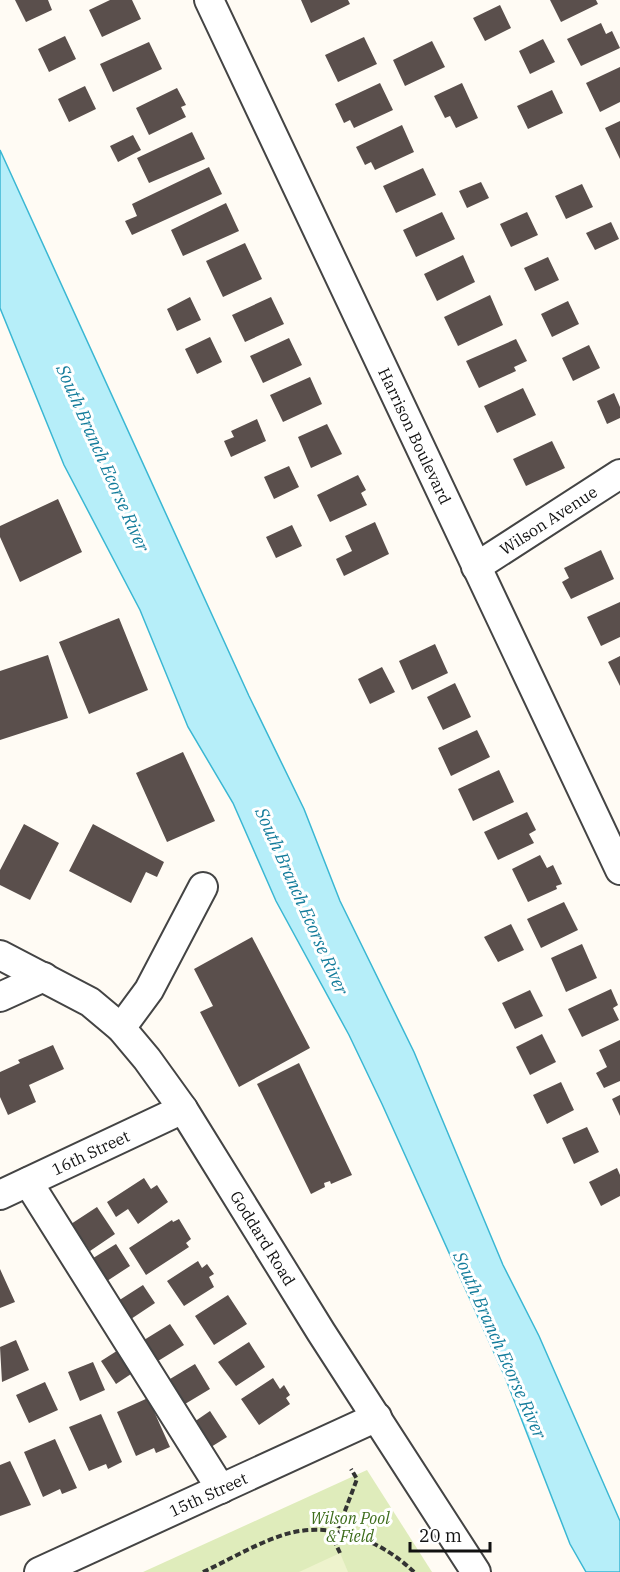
<svg xmlns="http://www.w3.org/2000/svg" width="620" height="1572" viewBox="0 0 620 1572" font-family="'IBM Plex Serif',serif">
  <style>
    .green { fill: #dfecbb }
    .pitch { fill: #eef3cd }
    .water { fill: #b6eef9; stroke: #3ab7d3; stroke-width: 1.5 }
    .building { fill: #5a4f4c }
    .lines { fill: none; stroke-linecap: round; stroke-linejoin: round }
    .minor-casing { stroke: #444; stroke-width: 32 }
    .path { stroke: #333; stroke-width: 4; stroke-dasharray: 6 3; stroke-linecap: butt }
    .minor { stroke: #fff; stroke-width: 28 }
    .labels { text-anchor: middle; dominant-baseline: central; stroke-width: 6; stroke-linejoin: round; paint-order: stroke }
    .street-label { font-size: 16px; fill: #111; stroke: #fff }
    .park-label { font-size: 16px; font-style: italic; fill: #3e6d1c; stroke: #fff }
    .water-label { font-size: 18px; font-style: italic; fill: #137c9b; stroke: #fff }
  </style>
  <rect width="100%" height="100%" fill="#fffbf4"/>
  <path class="green" d="M367 1470 432 1572H143Z"/>
  <path class="pitch" d="M340 1553 348 1572H299Z"/>
  <path class="water" d="M0 150 249 696 304 809 340 901 414 1052 503 1265 539 1336 620 1521V1572H586L570 1544 505 1377 382 1104 349 1035 276 901 233 803 188 727 140 610 64 465 0 308Z"/>
  <path class="building" d="M15 0H48L52 10 26 22Z
    M110 0H132L141 19 102 37 89 10Z
    M301 0H348L350 4 311 23Z
    M550 0H596L598 4 561 22Z
    M500 5 511 28 485 41 473 18Z
    M601 23 606 34 612 31 620 48 581 66 567 39Z
    M65 36 76 59 49 72 38 49Z
    M364 37 377 64 338 82 325 55Z
    M543 39 555 62 530 74 519 51Z
    M432 41 445 67 405 86 393 60Z
    M149 42 162 69 113 92 100 64Z
    M620 67V102L600 112 586 83Z
    M380 83 393 110 354 128 350 120 344 123 335 104Z
    M462 83 478 118 456 128 450 116 445 118 434 96Z
    M85 86 96 109 69 122 58 99Z
    M177 88 186 105 181 107 186 117 149 135 136 108Z
    M552 90 563 113 528 129 517 106Z
    M620 121V159L605 128Z
    M402 125 414 152 375 170 371 162 365 165 356 147Z
    M192 132 205 159 149 183 137 158Z
    M133 135 141 150 118 162 110 146Z
    M209 167 222 194 132 235 125 221 137 216 132 204Z
    M423 168 436 195 396 213 383 186Z
    M481 182 489 198 467 208 459 191Z
    M582 184 593 207 566 219 555 196Z
    M226 203 239 231 183 256 171 230Z
    M442 212 455 239 416 257 403 230Z
    M527 212 538 235 511 247 500 224Z
    M611 222 619 239 595 250 586 233Z
    M245 243 262 279 223 297 206 261Z
    M463 255 475 282 437 301 424 274Z
    M548 257 559 280 535 291 524 268Z
    M490 295 503 325 458 346 444 317Z
    M190 297 201 320 177 331 167 309Z
    M271 297 284 324 245 342 232 315Z
    M568 301 579 324 552 337 541 314Z
    M210 337 222 362 197 374 185 349Z
    M289 338 302 365 263 383 250 356Z
    M516 339 527 361 514 367 516 371 479 388 466 361Z
    M589 345 600 368 573 381 562 358Z
    M310 377 322 404 283 422 270 395Z
    M523 388 536 415 497 433 484 406Z
    M614 393 620 407V418L607 424 597 401Z
    M257 419 266 441 231 457 224 441 234 437 231 431Z
    M327 424 342 454 311 468 298 437Z
    M552 441 565 468 526 486 513 459Z
    M289 466 299 487 274 499 264 477Z
    M358 475 366 490 361 493 367 505 330 522 317 495Z
    M58 499 82 552 20 582 0 537V526Z
    M375 522 389 554 344 576 336 559 352 551 345 536Z
    M292 525 302 546 276 558 266 537Z
    M601 550 614 579 571 599 562 582 569 578 564 568Z
    M620 602V637L601 646 587 617Z
    M119 618 148 690 89 714 59 642Z
    M435 644 448 673 412 690 399 661Z
    M48 655 68 718 0 740V671Z
    M620 656V686L608 662Z
    M382 667 395 692 370 704 358 679Z
    M455 683 471 717 443 730 427 697Z
    M477 730 490 757 451 776 438 748Z
    M183 752 215 821 167 842 136 773Z
    M499 770 514 802 473 821 458 789Z
    M527 812 536 830 529 834 534 843 498 860 484 832Z
    M24 824 59 843 30 900 0 885V870Z
    M93 824 164 862 157 877 146 872 131 903 69 871Z
    M540 855 547 868 553 865 562 884 556 886 557 889 528 902 512 869Z
    M564 902 578 930 541 948 527 919Z
    M511 924 524 950 498 962 484 937Z
    M252 937 310 1048 239 1087 200 1012 213 1006 194 969Z
    M582 944 597 978 566 992 551 958Z
    M611 989 618 1005 613 1008 619 1020 582 1037 568 1009Z
    M530 990 543 1016 515 1029 502 1003Z
    M542 1034 556 1062 530 1075 516 1047Z
    M620 1040V1081L604 1088 596 1073 607 1067 599 1050Z
    M53 1045 64 1069 29 1085 36 1102 8 1115 0 1097V1072L20 1063 18 1060Z
    M299 1063 352 1175 331 1184 330 1181 324 1183 325 1187 311 1194 257 1084Z
    M561 1082 574 1110 547 1124 533 1095Z
    M620 1095V1116L612 1099Z
    M587 1127 599 1152 574 1164 562 1138Z
    M617 1168 620 1175V1196L601 1206 589 1182Z
    M144 1178 151 1189 157 1185 168 1202 138 1224 128 1209 116 1217 107 1202Z
    M97 1207 115 1234 90 1251 71 1224Z
    M179 1219 191 1239 186 1243 189 1247 146 1275 129 1248 172 1220 173 1222Z
    M116 1244 130 1266 104 1283 90 1260Z
    M198 1261 202 1268 207 1264 214 1274 209 1277 214 1287 184 1306 167 1281Z
    M0 1269 15 1302 0 1308Z
    M143 1285 155 1303 131 1319 118 1301Z
    M228 1295 247 1324 214 1345 195 1316Z
    M170 1324 184 1345 158 1361 144 1340Z
    M16 1340 29 1370 2 1382 0 1347Z
    M249 1342 265 1367 236 1386 218 1362Z
    M123 1347 137 1370 116 1384 101 1361Z
    M93 1362 105 1390 80 1401 68 1372Z
    M195 1364 210 1389 185 1404 170 1379Z
    M273 1378 280 1389 284 1385 290 1395 286 1398 290 1404 259 1425 241 1399Z
    M45 1382 58 1410 29 1423 16 1395Z
    M148 1398 170 1447 156 1453 154 1448 136 1456 117 1412Z
    M210 1411 227 1437 211 1447 194 1422Z
    M101 1414 122 1462 108 1469 106 1464 89 1471 69 1427Z
    M55 1439 77 1488 62 1494 60 1489 43 1497 24 1452Z
    M10 1461 31 1505 0 1516V1465Z"/>
  <g class="lines">
    <g class="minor-casing">
      <g id="minor">
        <path id="s1" d="M209 0 620 870"/>
        <path id="s2" d="M476 567 620 474"/>
        <path id="s3" d="M0 955 90 1002 121 1028 147 1059 183 1109 321 1332 476 1572"/>
        <path d="M0 997 44 977"/>
        <path d="M121 1028 149 990 203 887"/>
        <path d="M28 1182 221 1489"/>
        <path id="s4" d="M0 1195 183 1109"/>
        <path id="s5" d="M39 1572 377 1417"/>
      </g>
    </g>
    <path class="path" d="M340 1553 334 1540 357 1479 351 1469
      M203 1572C229 1560 255 1544 283 1535 329 1520 380 1539 414 1572"/>
    <use href="#minor" class="minor"/>
  </g>
  <g class="labels">
    <g class="street-label">
      <text stroke="none"><textPath href="#s1" startOffset="482">Harrison Boulevard</textPath></text>
      <text stroke="none"><textPath href="#s2" startOffset="86">Wilson Avenue</textPath></text>
      <text stroke="none"><textPath href="#s4" startOffset="100">16th Street</textPath></text>
      <text stroke="none"><textPath href="#s3" startOffset="396">Goddard Road</textPath></text>
      <text stroke="none"><textPath href="#s5" startOffset="186">15th Street</textPath></text>
    </g>
    <g class="park-label">
      <text x="350" y="1518">Wilson Pool<tspan x="350" dy="18">&amp; Field</tspan></text>
    </g>
    <g class="water-label">
      <text transform="translate(103 458) rotate(66)">South Branch Ecorse River</text>
      <text transform="translate(302 901) rotate(66)">South Branch Ecorse River</text>
      <text transform="translate(500 1345) rotate(66)">South Branch Ecorse River</text>
    </g>
  </g>
  <path d="M410 1542v9h80v-9" fill="none" stroke="#111111" stroke-width="3"/>
  <text x="419" y="1542" font-size="18" fill="#111111" stroke="#ffffff" stroke-width="4.5" paint-order="stroke">20 m</text>
</svg>
